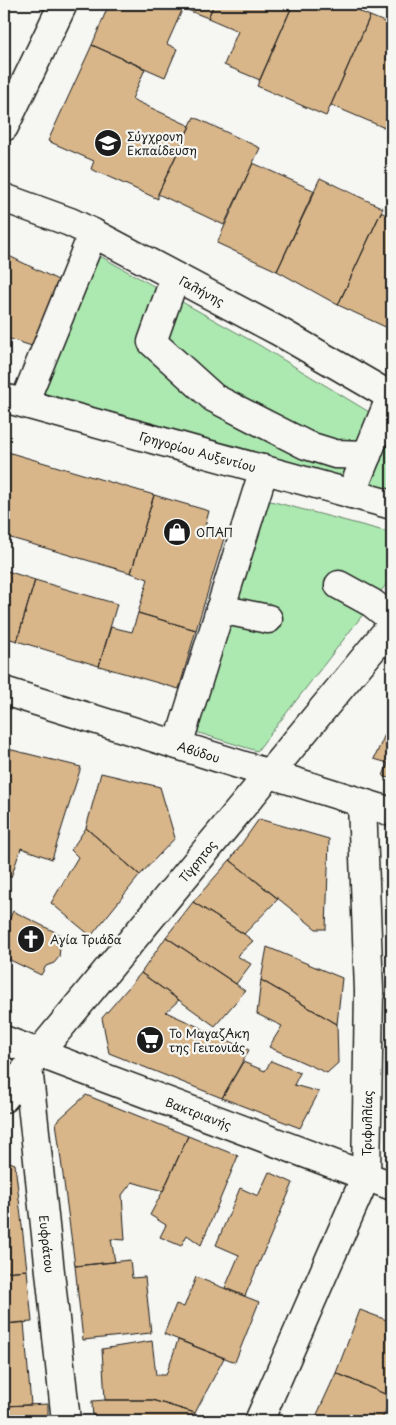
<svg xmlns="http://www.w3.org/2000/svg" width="396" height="1425" viewBox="0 0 396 1425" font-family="'Playpen Sans',sans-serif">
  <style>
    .green { fill: #ace9b0; stroke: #648266 }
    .building { fill: #d8b68a; stroke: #1c1c1c }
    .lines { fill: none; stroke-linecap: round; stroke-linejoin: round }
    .street-casing { stroke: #1c1c1c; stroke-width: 31 }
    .street { stroke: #f6f6f2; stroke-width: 28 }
    .labels { text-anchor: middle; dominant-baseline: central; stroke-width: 4.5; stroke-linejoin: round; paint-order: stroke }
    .poi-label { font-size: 12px; fill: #1c1c1c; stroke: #f6f6f2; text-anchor: start }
    .street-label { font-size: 12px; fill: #1c1c1c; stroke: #f6f6f2 }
  </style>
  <rect width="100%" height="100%" fill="#f6f6f2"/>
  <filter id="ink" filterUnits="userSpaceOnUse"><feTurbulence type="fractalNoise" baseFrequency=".02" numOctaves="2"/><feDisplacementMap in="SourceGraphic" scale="10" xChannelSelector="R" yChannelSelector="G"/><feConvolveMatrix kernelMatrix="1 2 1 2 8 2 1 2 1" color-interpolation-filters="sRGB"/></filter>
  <g filter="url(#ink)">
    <path class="green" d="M91 251 259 345 392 426V493L35 392Z
      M255 497 392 533V577L257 751 183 728Z"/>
    <path class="building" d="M109 4H172L183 8 167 44 177 49 165 77 92 45Z
      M172 4H214L208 18Z
      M214 4H293L260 80 224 65 238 31 208 18Z
      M293 4H343L370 16 326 116 257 86Z
      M370 16 392 25V131L331 105Z
      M92 45 145 69 132 99 190 126 158 194V199L91 169 94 161 48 141Z
      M194 117 260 148 224 225 158 194Z
      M253 163 315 191 277 271 217 243Z
      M320 178 383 208 338 305 277 271Z
      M381 212 392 218V330L338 305Z
      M7 255 64 283 38 348 4 337V263Z
      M4 451 154 495 131 573 4 536Z
      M154 495 209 511 205 526 226 532 196 630 138 613 148 579 131 573Z
      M4 570 35 580 17 641 4 637Z
      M35 580 117 604 99 666 17 641Z
      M138 613 196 630 179 689 99 666 111 627 132 632Z
      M391 721 392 722V779L383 776 388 763 374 759Z
      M4 748 81 767 52 859 21 848 11 877 4 875Z
      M101 773 160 787 175 838 140 875 86 828Z
      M259 819 329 839 326 929H316L230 860Z
      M86 828 140 875 91 936 51 903 78 857 71 850Z
      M230 860 278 899 244 934 193 902Z
      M193 902 244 934 253 941 237 956 251 964 236 984 166 937Z
      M13 911 61 935 56 944 60 948 59 957 54 963 46 966 41 975 4 957V931Z
      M166 937 236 984 245 991 215 1026 141 973Z
      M267 947 342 978 337 1024 261 980Z
      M141 973 179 1000 166 1012 249 1050 222 1098 109 1053 102 1018Z
      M261 980 337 1024 338 1063 327 1073 269 1047 282 1026 257 1014Z
      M271 1061 300 1073 294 1085 319 1092 300 1128 222 1098 243 1062 265 1071Z
      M86 1095 188 1136 163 1191 132 1182 122 1195 125 1240 111 1239 115 1262 75 1266 56 1122Z
      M188 1136 238 1156 201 1245 187 1235 181 1246 160 1237 166 1225 150 1215 163 1191Z
      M4 1160 15 1164 27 1270 4 1272Z
      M269 1172 293 1183 245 1296 225 1288 239 1255 216 1245 240 1188 258 1196Z
      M130 1260 132 1278 145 1277 151 1333 83 1340 75 1266Z
      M27 1270 32 1322 4 1324V1272Z
      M196 1277 259 1302 235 1362 164 1334 176 1304 184 1307Z
      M360 1310 392 1322V1397L336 1373Z
      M24 1322 31 1405 4 1406V1324Z
      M178 1340 224 1358 195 1413 152 1400H105L102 1349 152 1341 156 1375H166Z
      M336 1373 392 1397 381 1421H314Z
      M105 1400H152L195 1413 191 1421H93L92 1401Z
      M48 1404V1421H4V1406Z"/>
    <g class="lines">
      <g class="street-casing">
        <g id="street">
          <path d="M4 127 63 4"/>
          <path id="s1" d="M4 198 70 222 93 233 280 332 392 397"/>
          <path d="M175 277 152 342 214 398 306 445 335 454 367 455"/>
          <path id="s2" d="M4 398 392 505"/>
          <path d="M24 403 93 233"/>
          <path d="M351 494 391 396"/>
          <path d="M339 585 372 603 392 619"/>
          <path d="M220 609 268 619"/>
          <path id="s3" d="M4 691 392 812"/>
          <path d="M178 745 264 469"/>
          <path id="s4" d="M4 1040 392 1186"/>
          <path id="s5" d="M28 1067 66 1421"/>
          <path id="s6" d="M4 1098 38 1054 392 625"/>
          <path id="s7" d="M259 1421 366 1176 369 991 362 803"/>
        </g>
      </g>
      <use href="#street" class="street"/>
    </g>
  </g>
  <defs>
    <g id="school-disc" transform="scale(1.4375)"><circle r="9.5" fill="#1c1c1c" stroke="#f6f6f2"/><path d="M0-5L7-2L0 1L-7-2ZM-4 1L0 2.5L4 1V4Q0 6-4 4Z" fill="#fff"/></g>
    <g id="shop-disc" transform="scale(1.4375)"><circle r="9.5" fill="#1c1c1c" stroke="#f6f6f2"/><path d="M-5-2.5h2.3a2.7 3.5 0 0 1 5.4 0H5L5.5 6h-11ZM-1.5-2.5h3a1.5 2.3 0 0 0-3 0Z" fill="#fff"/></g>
    <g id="church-disc" transform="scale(1.4375)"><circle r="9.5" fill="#1c1c1c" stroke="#f6f6f2"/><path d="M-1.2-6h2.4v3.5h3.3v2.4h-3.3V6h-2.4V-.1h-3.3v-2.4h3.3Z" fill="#fff"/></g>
    <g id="supermarket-disc" transform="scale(1.4375)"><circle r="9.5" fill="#1c1c1c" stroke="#f6f6f2"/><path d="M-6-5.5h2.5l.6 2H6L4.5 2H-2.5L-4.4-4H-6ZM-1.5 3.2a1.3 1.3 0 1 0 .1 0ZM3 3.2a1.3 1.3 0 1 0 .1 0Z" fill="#fff"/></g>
  </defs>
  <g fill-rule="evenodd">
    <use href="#school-disc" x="108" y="143"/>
    <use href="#shop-disc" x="177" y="532"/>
    <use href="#church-disc" x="31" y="939"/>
    <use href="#supermarket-disc" x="150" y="1040"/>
  </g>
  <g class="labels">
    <g class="poi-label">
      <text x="127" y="136">Σύγχρονη<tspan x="127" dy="14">Εκπαίδευση</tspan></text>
      <text x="196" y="532">ΟΠΑΠ</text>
      <text x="50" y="939">Αγία Τριάδα</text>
      <text x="169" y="1033">Το ΜαγαζΑκη<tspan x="169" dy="14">της Γειτονιάς</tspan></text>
    </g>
    <g class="street-label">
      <text stroke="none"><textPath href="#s1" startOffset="219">Γαλήνης</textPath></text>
      <text stroke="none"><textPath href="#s2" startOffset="201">Γρηγορίου Αυξεντίου</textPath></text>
      <text stroke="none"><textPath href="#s3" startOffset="204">Αβύδου</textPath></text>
      <text stroke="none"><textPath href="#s6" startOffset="306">Τίγρητος</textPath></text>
      <text stroke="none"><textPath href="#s4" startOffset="208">Βακτριανής</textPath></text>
      <text stroke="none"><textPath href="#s7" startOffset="320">Τριφυλλίας</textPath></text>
      <text stroke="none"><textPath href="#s5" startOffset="178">Ευφράτου</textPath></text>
    </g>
  </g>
  <rect width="396" height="1425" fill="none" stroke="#f6f6f2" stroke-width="20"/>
  <rect x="10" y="10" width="376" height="1405" fill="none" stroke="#1c1c1c" stroke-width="2" filter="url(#ink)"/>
</svg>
